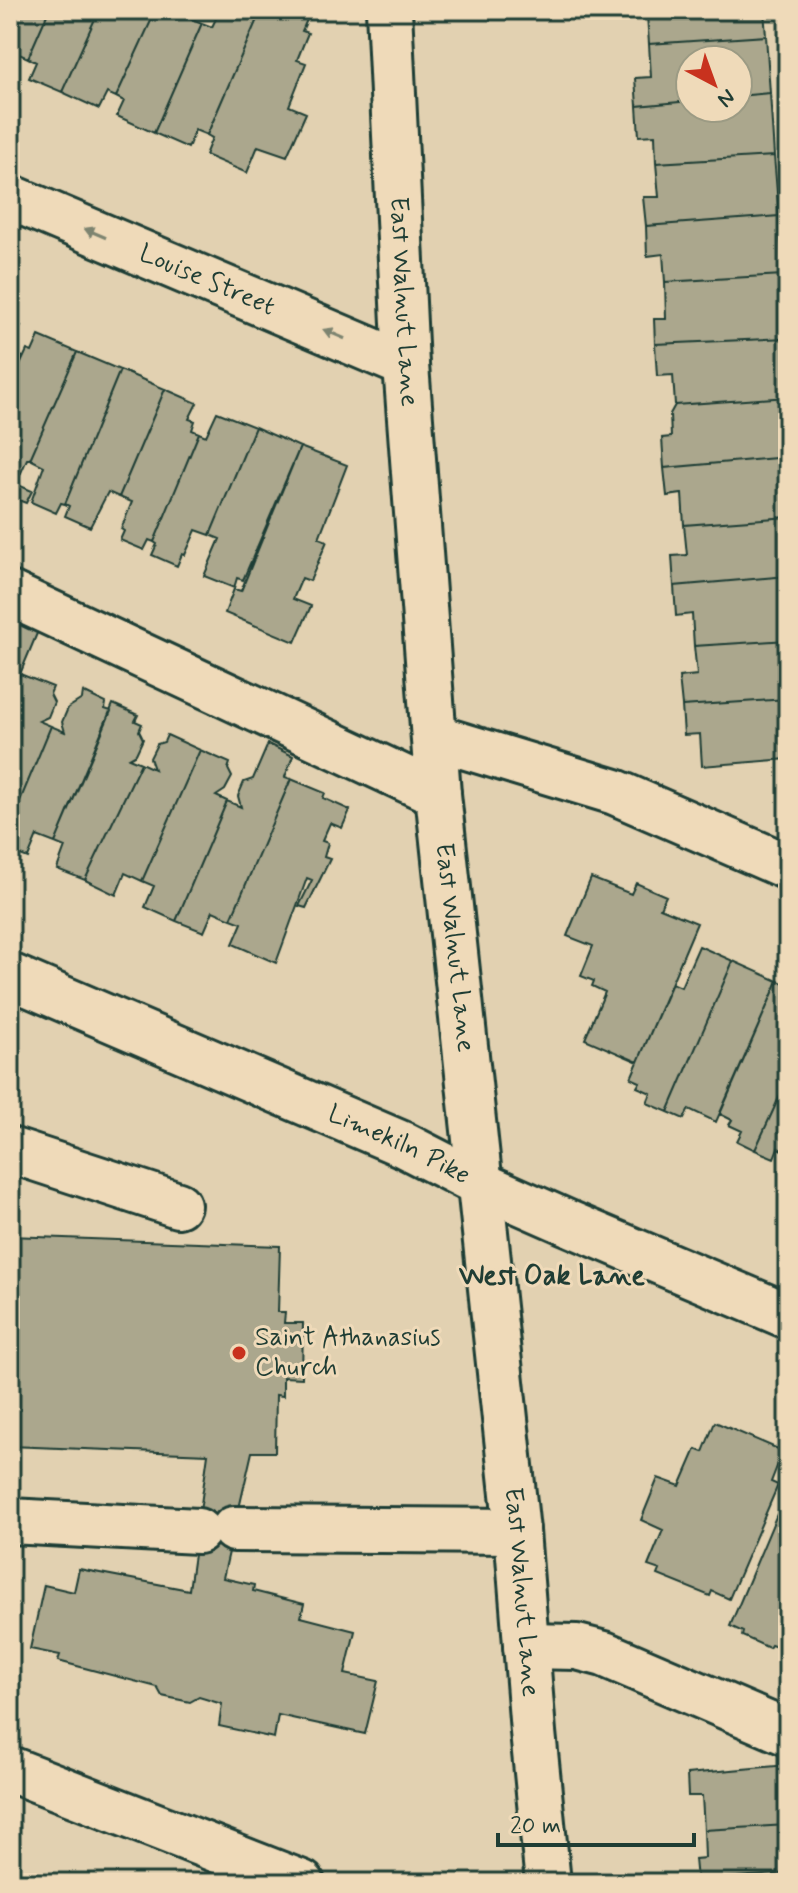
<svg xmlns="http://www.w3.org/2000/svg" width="798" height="1893" viewBox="0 0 798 1893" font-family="Mynerve,sans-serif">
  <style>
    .building { fill: #aba78d; stroke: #1f3d34; stroke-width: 2 }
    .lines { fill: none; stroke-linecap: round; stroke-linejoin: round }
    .minor-casing { stroke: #1f3d34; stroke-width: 50 }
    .minor { stroke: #efdab9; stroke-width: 44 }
    .oneway { fill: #7d8470 }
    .poi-dot { fill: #c8321e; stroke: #efdab9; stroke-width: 3 }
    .labels { text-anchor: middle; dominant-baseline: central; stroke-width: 6; stroke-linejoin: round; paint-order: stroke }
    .street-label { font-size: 26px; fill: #1f3d34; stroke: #efdab9 }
    .poi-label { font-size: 26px; fill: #1f3d34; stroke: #efdab9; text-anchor: start }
    .neighbourhood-label { font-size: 28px; font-weight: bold; fill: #1f3d34; stroke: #efdab9 }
  </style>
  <rect width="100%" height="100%" fill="#e2d1b1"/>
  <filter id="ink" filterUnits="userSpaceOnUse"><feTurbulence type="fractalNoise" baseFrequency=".0125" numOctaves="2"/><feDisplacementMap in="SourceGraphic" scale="16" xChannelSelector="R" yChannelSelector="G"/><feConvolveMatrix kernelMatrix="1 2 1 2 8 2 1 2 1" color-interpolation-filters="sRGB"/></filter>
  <g filter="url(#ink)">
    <path class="building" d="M10 10H49L28 58 19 54 10 71Z
      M49 10H99L62 92 29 78 36 62 28 58Z
      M99 10H156L116 97 107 93 99 109 62 92Z
      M156 10H194L190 18 202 23 154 133 117 116 124 101 116 97Z
      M220 10H261L207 135 195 130 188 148 154 133 202 23 212 27Z
      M261 10H296L309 15 302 31 308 33 297 60 306 63 289 106 306 113 287 156 258 146 247 173 205 155 212 138 207 135Z
      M629 10H764L766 36 649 44 647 15 630 16Z
      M766 36 770 93 738 96V60H690V101L637 106 635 78 651 77 649 44Z
      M770 93 774 156 656 163 655 135 639 136 637 106 690 101V108H738V96Z
      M774 156 779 216 646 226 643 197H659L656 163Z
      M779 216 783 275 665 282 663 254 647 256 646 226Z
      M783 275 787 338 655 344 654 319H666L665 282Z
      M10 321 21 326 14 343 18 345 14 353 23 357 10 387Z
      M39 336 77 352 30 459H27L16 484 32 491 26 503 10 497V387L27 350 32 352Z
      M787 338 788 397 675 405 673 375 657 376 655 344Z
      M77 352 120 370 65 504 61 503 56 513 31 502 44 466 30 459Z
      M120 370 165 389 119 497 108 492 90 527 65 516 69 506 65 504Z
      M165 389 197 403 189 419 195 421 192 430 199 433 154 542 149 540 144 550 120 540 124 531 121 529 132 502 119 497Z
      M788 397V457L664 468 662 438 671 437 670 414 675 405Z
      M217 412 255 427 210 535 196 530 185 555 182 554 177 566 152 555 157 544 154 542 199 433 206 436Z
      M255 427 300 447 243 580 237 578 234 588 204 576 220 539 210 535Z
      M300 447 347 465 319 538 327 541 310 581 302 578 293 599 311 606 295 642 225 613 234 589 241 591Z
      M788 457V517L684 525 682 494 667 496 664 468Z
      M788 517V576L674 586 672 556 687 555 684 525Z
      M788 576V640L694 646 692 614 676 616 674 586Z
      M10 619 38 631 10 698Z
      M788 640V699L682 706 679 677 697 675 694 646Z
      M20 674 53 687 50 694 54 702 48 717 39 721 51 726 10 825V698Z
      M83 692 106 703 105 709 111 711 55 843 37 836 28 858 10 851V825L51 726 65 732 62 722 68 708 82 699Z
      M788 699V759L702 766 700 734 684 735 682 706Z
      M113 704 138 715 135 721 142 724 139 731 143 739 136 754 129 758 141 763 85 880 57 869 65 847 55 843Z
      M167 735 200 750 142 881 125 873 116 895 85 880 141 763 154 769 150 758 157 744 164 742Z
      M268 744 293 756 285 777 291 779 231 919 213 911 204 932 176 921 227 801 241 807 238 796 244 782 253 779Z
      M200 750 230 763 228 769 232 777 225 790 216 796 227 801 176 921 145 907 154 886 142 881Z
      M291 779 325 793 323 798 350 810 342 828 330 823 322 841 328 843 324 857 330 859 306 908 299 906 312 880 307 878 276 963 233 944 242 923 231 919Z
      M591 878 631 894 636 883 666 896 660 908 697 923 638 1062 585 1039 605 992 592 986 594 981 581 976 593 946 567 936Z
      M699 946 733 961 668 1112 647 1103 651 1093 637 1087 640 1082 631 1078 672 983 681 987Z
      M733 961 778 981 716 1122 689 1109 684 1119 668 1112Z
      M778 981 788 985V1078L755 1150 737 1141 742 1131 729 1125 732 1120 720 1114Z
      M788 1078V1153L778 1148 774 1158 755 1150Z
      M10 1236 280 1246 278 1312H285L284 1323H303L302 1378 283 1377V1396L276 1395 275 1452H252L223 1578 254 1585 253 1591 304 1604 301 1617 355 1631 345 1674 378 1681 365 1734 278 1715 274 1738 219 1726 222 1704 199 1697 190 1702 162 1696 157 1687 58 1661 60 1655 30 1649 44 1585 74 1592 79 1569 189 1590 208 1454 10 1446Z
      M715 1422 783 1451 771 1482 778 1485 729 1599 712 1591 710 1596 658 1575 660 1570 648 1566 663 1530 641 1520 658 1478 680 1486 696 1449 703 1452Z
      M788 1488V1621L777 1647 771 1645 769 1648 742 1636 743 1632 730 1626Z
      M788 1621V1651L777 1647Z
      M788 1765V1825L704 1830 702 1796H688L687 1774Z
      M788 1825V1873L697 1880 695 1859 705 1858 704 1830Z
      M788 1873V1883H697V1880Z"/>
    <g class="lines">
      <g class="minor-casing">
        <g id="minor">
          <path id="s1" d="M389 10 406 365 438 794 517 1531 533 1732 548 1883"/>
          <path id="s2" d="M10 197 406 365"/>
          <path d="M10 594 438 794"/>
          <path d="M434 737 615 792 788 867"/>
          <path id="s3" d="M10 976 402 1144 480 1184 566 1222 788 1316"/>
          <path d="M10 1150 178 1205"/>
          <path d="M10 1521 198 1531"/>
          <path d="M234 1529 517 1531"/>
          <path d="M526 1646 577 1647 604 1654 788 1733"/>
          <path d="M10 1769 302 1883"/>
        </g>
      </g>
      <use href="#minor" class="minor"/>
    </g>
    <defs><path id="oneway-solid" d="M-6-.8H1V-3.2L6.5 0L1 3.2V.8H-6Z" transform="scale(2)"/></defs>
    <g class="oneway">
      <use href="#oneway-solid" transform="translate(95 233) rotate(-157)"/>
      <use href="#oneway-solid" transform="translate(334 334) rotate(-157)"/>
    </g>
  </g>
  <circle class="poi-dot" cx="239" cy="1353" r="8"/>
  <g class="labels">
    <g class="street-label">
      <text stroke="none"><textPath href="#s2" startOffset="214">Louise Street</textPath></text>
      <text stroke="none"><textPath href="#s1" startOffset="292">East Walnut Lane</textPath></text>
      <text stroke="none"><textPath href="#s1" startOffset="940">East Walnut Lane</textPath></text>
      <text stroke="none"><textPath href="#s3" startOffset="424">Limekiln Pike</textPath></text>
      <text stroke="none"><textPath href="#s1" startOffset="1588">East Walnut Lane</textPath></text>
    </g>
    <g class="poi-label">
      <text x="255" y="1338">Saint Athanasius<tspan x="255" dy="30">Church</tspan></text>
    </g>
    <g class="neighbourhood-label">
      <text x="552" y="1276">West Oak Lane</text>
    </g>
  </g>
  <rect width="798" height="1893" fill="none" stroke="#efdab9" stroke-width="40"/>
  <rect x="20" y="20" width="758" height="1853" fill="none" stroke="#1f3d34" stroke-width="3" filter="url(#ink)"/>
  <g transform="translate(714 84) rotate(139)"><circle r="38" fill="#efdab9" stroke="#9c9b84" stroke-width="2"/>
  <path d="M0-6L14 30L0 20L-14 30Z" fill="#c8321e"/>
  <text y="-12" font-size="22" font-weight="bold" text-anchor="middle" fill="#1f3d34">N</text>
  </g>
  <path d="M498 1833v12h196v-12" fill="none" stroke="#1f3d34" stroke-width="4"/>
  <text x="510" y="1833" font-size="24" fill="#1f3d34" stroke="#efdab9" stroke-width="6" paint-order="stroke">20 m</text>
</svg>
